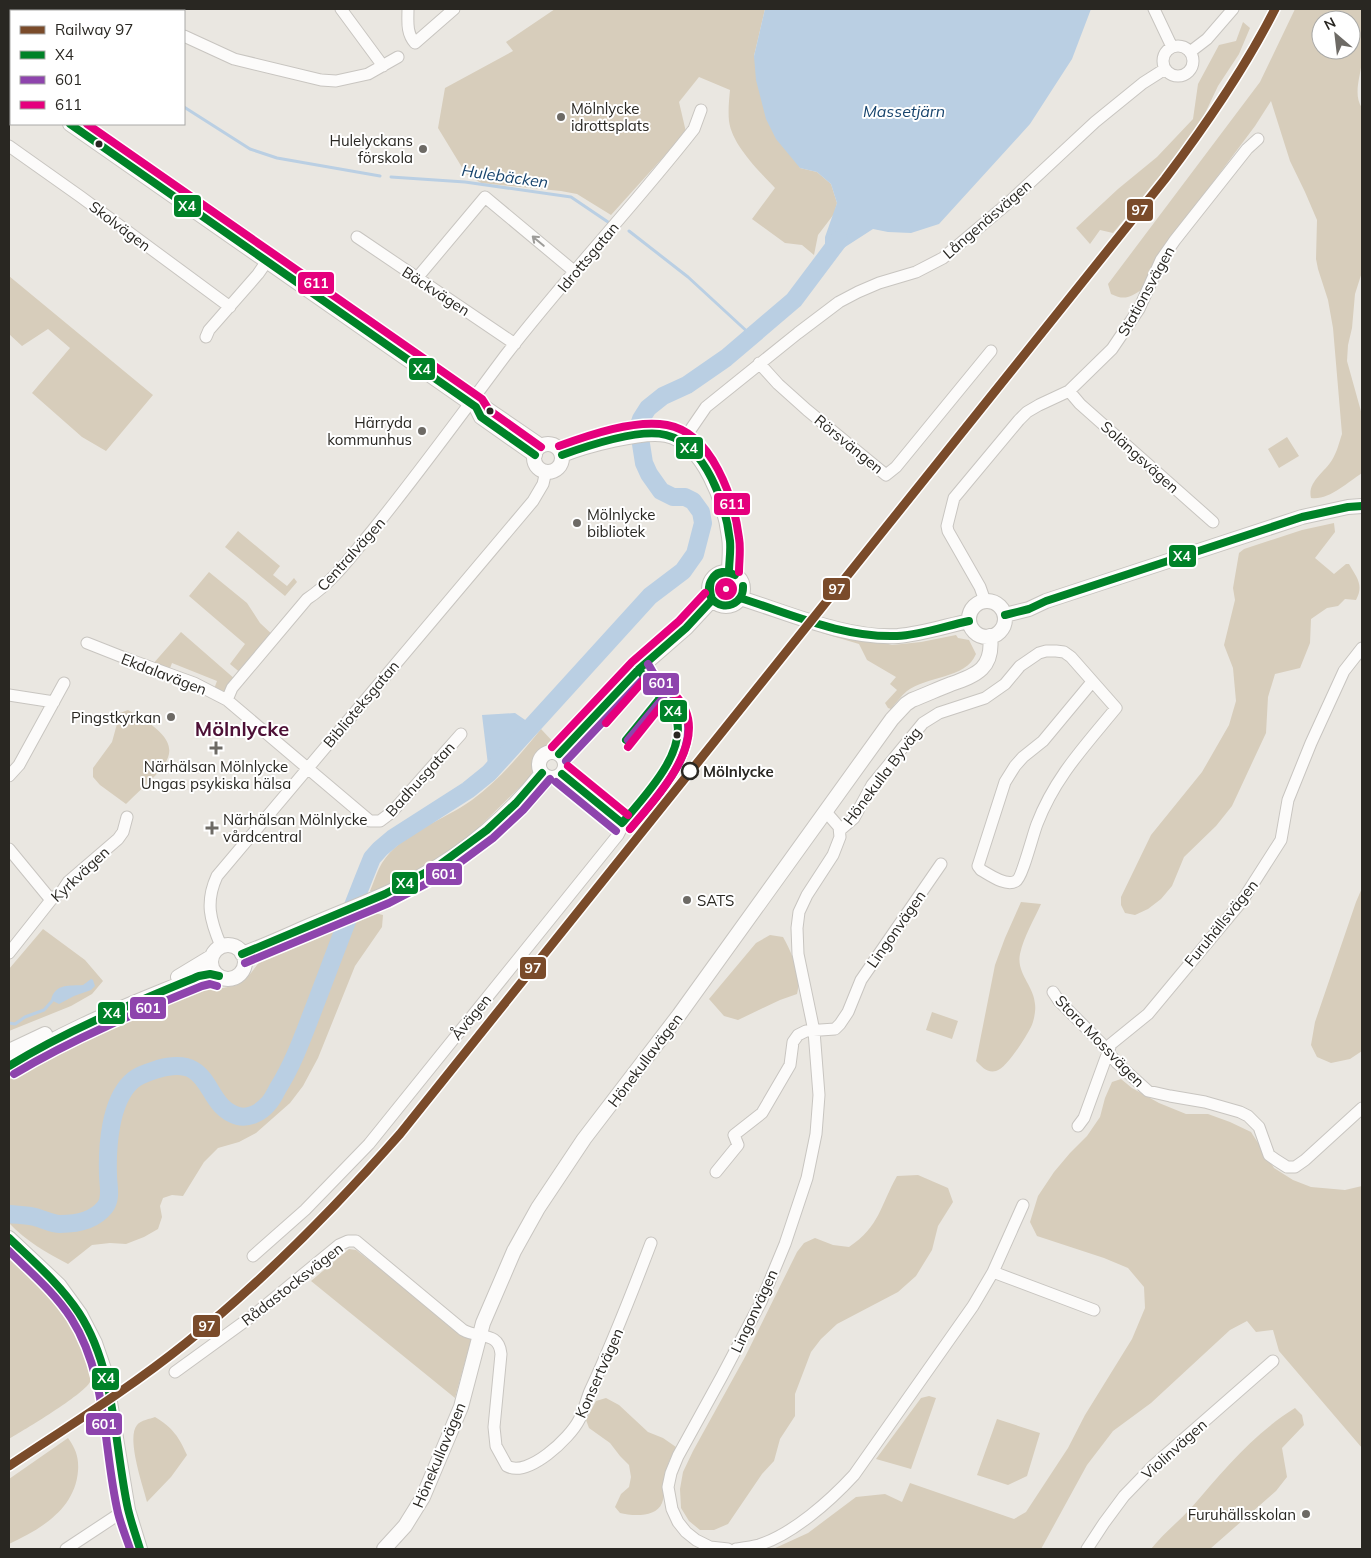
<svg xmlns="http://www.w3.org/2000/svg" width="1371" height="1558" viewBox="0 0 1371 1558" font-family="Mulish,sans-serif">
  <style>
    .green { fill: #d7cdbb; fill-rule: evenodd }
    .water { fill: #bacfe3 }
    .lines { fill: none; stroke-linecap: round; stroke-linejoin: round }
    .stream { stroke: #bacfe3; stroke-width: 3 }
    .river { stroke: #bacfe3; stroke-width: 18 }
    .minor-casing { stroke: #c8c5c0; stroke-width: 13 }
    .tertiary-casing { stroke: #c8c5c0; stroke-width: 16 }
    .minor { stroke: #fcfbfa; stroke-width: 11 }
    .tertiary { stroke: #fcfbfa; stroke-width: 14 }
    .bus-1-casing { stroke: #fff; stroke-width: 11 }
    .bus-2-casing { stroke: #fff; stroke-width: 11 }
    .bus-3-casing { stroke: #fff; stroke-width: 11 }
    .bus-1 { stroke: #008228; stroke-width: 8 }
    .bus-2 { stroke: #8e44ad; stroke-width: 8 }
    .bus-3 { stroke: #e5007d; stroke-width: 8 }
    .rail-1-casing { stroke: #fff; stroke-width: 12 }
    .rail-1 { stroke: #7a4b2a; stroke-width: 9 }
    .oneway { stroke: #9d9c99 }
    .poi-dot { fill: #6d6a65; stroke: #fff; stroke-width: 2 }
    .bus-dot { fill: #292722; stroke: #fff; stroke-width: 2 }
    .stop-dot { fill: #fff; stroke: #292722; stroke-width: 2.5 }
    .labels { text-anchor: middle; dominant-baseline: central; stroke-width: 4; stroke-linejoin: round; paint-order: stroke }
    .poi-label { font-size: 15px; fill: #292722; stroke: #fff; text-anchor: start }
    .street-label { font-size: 15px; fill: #292722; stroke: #fff }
    .stop-label { font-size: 15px; font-weight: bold; fill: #292722; stroke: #fff; text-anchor: start }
    .water-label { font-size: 16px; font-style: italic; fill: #17446d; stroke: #fff }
    .district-label { font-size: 20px; font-weight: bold; fill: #4d1036; stroke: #fff }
    .line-badge { stroke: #fff; stroke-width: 2 }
    .badge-label { font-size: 14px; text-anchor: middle; font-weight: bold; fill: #fff }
  </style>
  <rect width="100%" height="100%" fill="#eae7e1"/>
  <path class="green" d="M555 9H765L754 56 800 168 817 172 831 184 837 203 834 214 818 235 814 255 802 245 785 243 752 219 775 188C759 171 732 145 729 121 728 111 729 100 730 90L699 77 679 102 686 132 611 215 577 194 561 191 481 183 466 174 438 128 445 88 513 51 506 42Z
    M1295 9H1362C1362 25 1363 41 1362 57 1362 74 1352 93 1362 108V272L1355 294 1352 328 1348 345 1347 361 1362 415V473C1348 482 1328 501 1311 498 1307 482 1325 472 1332 460 1337 452 1339 443 1342 434L1333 328 1328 300 1318 269 1316 259 1317 220 1305 192 1290 161 1271 101 1255 126 1193 209 1143 289C1130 297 1125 301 1111 294L1108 284 1260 82ZM1321 20H1351V50H1321Z
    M1243 22 1250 28 1239 54 1218 86 1199 126 1173 160 1113 233 1100 230 1090 244 1076 228 1118 189 1157 157 1193 119 1198 84 1219 45 1236 41Z
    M9 276 153 395 106 451 82 437 32 393 70 348 48 329 22 346 9 334Z
    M1287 437 1299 456 1279 468 1268 449Z
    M1334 523 1335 532 1315 558 1334 574 1346 564H1349C1357 578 1364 585 1356 600L1345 599 1338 606 1327 608 1311 619 1310 643 1300 668 1275 674 1268 697 1266 733 1232 806 1216 826 1184 857 1172 886 1161 899 1148 909 1135 915 1125 913 1121 905V897L1151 835 1202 772 1229 725 1236 701 1233 668 1224 645 1235 600 1233 588 1239 553 1244 549 1302 530Z
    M238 531 280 566 273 575 287 586 294 578 297 582 285 596 225 547Z
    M209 572 247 603 260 623 275 637 243 675 230 664 245 644 189 596Z
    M826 628 892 645 921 642 956 635 958 638 969 640 976 654C966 679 926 676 907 691 901 696 896 703 891 709L888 708 885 703 897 690 890 684 896 677 867 660 859 644 822 633Z
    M181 632 236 680 225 693 214 689 217 681 172 663 169 671 152 665Z
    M128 710C196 748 169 762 126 804L100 785 93 777V768L112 742 120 713Z
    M541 729 556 745 542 750 535 758 531 776 460 846 417 873 374 893 370 891C374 882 377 871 382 863 402 832 443 821 472 800 499 780 520 755 541 729Z
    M1362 888V1051L1350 1059 1331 1063 1317 1057 1311 1045 1315 1022 1356 902Z
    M1021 902 1041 904C1034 920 1024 936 1020 954 1016 973 1034 986 1035 1004 1036 1010 1034 1021 1031 1027 1026 1037 1006 1069 996 1071 987 1073 982 1067 976 1061L995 965 1005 938Z
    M371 912 383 915 382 927 355 966 318 1058 303 1086 290 1103 256 1133 239 1142 218 1148 204 1162 183 1196 172 1195 163 1198 160 1206 162 1217 158 1229 144 1237 126 1244 110 1243 92 1245 68 1264C47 1253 26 1241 9 1223V1080L31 1060 65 1043 193 988 206 986 223 988 237 985 251 973 263 957 288 943Z
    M43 929 85 960 103 981 92 994 71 1006 9 1031V969Z
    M770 935 783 937C792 953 802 976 797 994L780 1000 738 1020 724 1016 709 999 756 943Z
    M932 1012 958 1021 952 1039 926 1030Z
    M1121 1079 1132 1088 1159 1103 1186 1114H1208L1230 1122 1251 1132 1274 1168 1293 1180 1311 1187 1345 1190 1362 1186V1448L1279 1351 1273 1330 1256 1332 1247 1321 1230 1330 1151 1403 1113 1431 1087 1465 1041 1549H773L808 1533 856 1497 885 1494 902 1502 910 1483 1014 1519 1026 1512 1068 1448 1085 1415 1132 1339 1145 1308 1144 1287 1128 1268 1104 1258 1037 1236 1030 1222 1038 1196 1054 1172 1070 1153 1087 1136 1100 1117 1105 1098 1112 1082Z
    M918 1175 948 1188 953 1202 938 1226 932 1250 916 1276 898 1292 837 1324 821 1339 811 1352 795 1394V1416L780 1439 774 1461 762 1474 728 1524 714 1530H700L689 1521 681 1508 680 1489 683 1472 693 1451 745 1357 797 1252 804 1243 815 1238 833 1245 849 1247C880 1226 880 1206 897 1176Z
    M9 1249C36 1271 111 1344 90 1382 83 1395 24 1430 9 1439Z
    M349 1249 356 1250 471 1340 455 1398 311 1281Z
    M929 1396 936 1398 911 1469 876 1459 921 1398Z
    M606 1398 619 1405 648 1432 663 1438 676 1447C673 1454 668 1461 667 1469 665 1477 665 1497 662 1503 656 1518 632 1516 620 1513L615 1507 621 1494 629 1487 631 1477 629 1465 620 1456 610 1443 589 1428 586 1420 596 1401Z
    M1295 1408 1302 1415 1304 1425 1282 1448 1287 1477 1276 1491 1210 1549H1151C1163 1534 1178 1522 1191 1508 1223 1471 1253 1434 1295 1408Z
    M155 1417C173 1428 179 1437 187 1455L171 1477 147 1502C143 1486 126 1438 137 1425 141 1420 150 1419 155 1417Z
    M997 1419 1040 1433 1027 1476 1008 1485 977 1475Z
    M68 1438C76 1449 79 1458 78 1471 75 1509 41 1529 9 1544V1479Z"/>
  <path class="water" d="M765 9H1091L1072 59 1030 124 939 224 911 233 888 232 873 229 825 260V237L837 203 831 184 817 172 800 168 776 139 766 119 756 80 754 56Z
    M515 713 534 726 489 773 482 715Z
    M91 979 93 980 95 986 91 990 74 996 59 1004 51 1000C55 983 70 986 83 985Z"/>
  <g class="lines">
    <path class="stream" d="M184 107 250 149 277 158 380 176
      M391 177 465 182 571 197 608 222
      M629 231 688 277 752 336
      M9 1023 15 1024 25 1017 44 1010 52 1001"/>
    <path class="river" d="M9 1214C17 1215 27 1215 35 1217 43 1219 52 1224 60 1224 76 1224 94 1221 105 1207 112 1198 108 1185 108 1175 107 1147 110 1102 131 1082 138 1075 149 1072 158 1069 215 1053 202 1106 238 1116 249 1119 261 1112 268 1104 272 1100 275 1094 278 1088 293 1064 302 1039 312 1013 332 961 351 909 372 858L380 849 393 838 468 790 489 773 650 596 683 571 695 554 703 523 701 512 693 501 685 497H673L661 491 649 474 644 463 641 444 638 428 641 419 648 408 663 396 687 385 726 358 794 300 839 240"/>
    <g class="minor-casing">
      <path id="minor" d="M139 9 143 11
        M341 9 383 66
        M408 9C408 21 406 33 415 43L454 9
        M1154 9 1172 47
        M81 11 84 9
        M184 36 234 59 321 80 336 81 368 74 398 57
        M1163 61a15 15 0 1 1 30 0a15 15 0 1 1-30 0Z
        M1190 52 1207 39 1233 9
        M9 74 11 71
        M9 146 81 197 230 307
        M357 237 515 344
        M417 278 485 197 575 272
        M206 337 209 330 258 274 267 261
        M759 363 778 384 807 410 886 475 896 467 991 351
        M1069 391 1080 404 1213 522
        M682 442 706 407 798 333 839 302 858 292 879 283 916 272 943 258 1007 204 1095 122 1143 83 1165 69
        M985 601 980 587 948 531 947 526 954 498 1019 420 1027 412 1039 405 1069 391 1112 349 1139 309 1161 260 1175 240 1247 149 1258 139
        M87 643 125 658 194 683 227 700 370 821H380L392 812 461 734
        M9 695 54 702
        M227 700 232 688 307 599C333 582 352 555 372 531 418 474 461 415 505 356 565 278 633 207 694 129L701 110
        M9 776 19 765 64 683
        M840 830 854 818 872 785 923 723 939 713 985 698 1005 684 1020 666 1039 653 1046 651H1056L1064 652 1071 657 1116 708C1085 746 1055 777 1037 824 1033 834 1022 878 1016 881 1006 887 990 875 981 870L978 866 1005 782 1015 766 1023 757 1043 741 1092 682
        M9 849 51 900
        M221 946C210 920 205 902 217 876L533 501 543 484 546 471
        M9 953 51 900 62 891 68 882 118 839 123 832 127 817
        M1053 992 1059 1001 1101 1043 1117 1063 1148 1091 1170 1096 1205 1102 1240 1112 1248 1116 1259 1127 1269 1155 1276 1160 1287 1167H1295L1305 1160 1362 1108
        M1078 1126 1084 1118 1111 1044 1148 1014 1242 901 1281 840 1288 800 1311 743 1344 671 1362 648
        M716 1172 738 1145 734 1135 762 1113 790 1065 793 1042 798 1035 806 1031 835 1029 840 1024 848 1012 861 980 941 864
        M253 1256 305 1210 369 1144 618 835 621 829 622 823 562 774
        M993 1272 1094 1310
        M175 1372 255 1314 339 1245 348 1241H356L463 1330C479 1339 499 1331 501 1354L494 1427 496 1446 507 1466C528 1478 570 1438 579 1420 584 1411 586 1401 590 1391 613 1342 632 1293 651 1243
        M66 1549 122 1512 128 1510
        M728 1549 710 1547 696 1540 686 1532 678 1522 672 1509 668 1487 671 1473 678 1456 722 1376 761 1302 785 1244 807 1178 816 1134 819 1095 814 1031 798 954 797 928 799 912 807 895 833 855 840 837 839 827 826 812
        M736 1549C743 1548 751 1547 759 1545 793 1534 830 1501 854 1475L973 1306 993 1272 1023 1205
        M1087 1549 1104 1523 1124 1496 1153 1466 1273 1361"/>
    </g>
    <g class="tertiary-casing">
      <path id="tertiary" d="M9 81 11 83
        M70 124 470 403 476 407 481 417 535 455
        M476 407H482L487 409 541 446
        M534 458a14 14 0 1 1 28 0a14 14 0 1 1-28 0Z
        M562 455C585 446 643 430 666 435 704 443 725 504 729 537 731 548 729 561 729 572
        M709 589a17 17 0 1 1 34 0a17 17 0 1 1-34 0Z
        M740 598C789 613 846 639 898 636 922 634 946 626 969 621
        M969 619a18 18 0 1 1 36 0a18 18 0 1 1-36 0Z
        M1005 615 1029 609 1046 601 1302 517 1348 507 1362 506
        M539 765a13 13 0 1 1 26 0a13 13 0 1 1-26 0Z
        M559 754 639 669 686 628 712 600
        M211 962a17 17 0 1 1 34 0a17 17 0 1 1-34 0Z
        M242 954C270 944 296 931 323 920 356 906 390 894 421 876 467 851 510 814 542 773
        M178 977 211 957
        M9 1051 45 1034
        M9 1066C68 1027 135 1003 199 976L210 974 219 976
        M9 1238 59 1285 80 1314 95 1343 105 1372 128 1510 140 1549
        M384 1549 405 1526 423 1497 461 1407 483 1323 514 1251 538 1208 584 1139 679 1015 892 719 906 704 912 700C925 695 938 689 951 684 977 675 994 668 990 636"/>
    </g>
    <use href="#minor" class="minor"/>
    <use href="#tertiary" class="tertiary"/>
    <g class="bus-1-casing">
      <path id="bus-1" d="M70 124 476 407 481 417 535 455
        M562 455C587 446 640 428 666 435 706 445 726 505 730 541 731 552 729 562 729 572
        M740 598C791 614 843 638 897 636 921 635 945 626 969 621
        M712 599C724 612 744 604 743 586
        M712 599C702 583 718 566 735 575
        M712 599C706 581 715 565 735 575
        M1005 615 1029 609 1046 601 1302 517 1348 507 1362 506
        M626 740 661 697
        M559 754 639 669 686 628 712 600
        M562 774 622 823
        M622 823C644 797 690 750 675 714 670 703 659 697 652 688 647 682 643 676 639 669
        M242 954 385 894 438 866 487 830 516 803 542 773
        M9 1066C69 1029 134 1003 199 976L210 974 219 976
        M9 1238C34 1262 60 1284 79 1313 116 1370 114 1445 128 1509 131 1522 136 1536 140 1549"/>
    </g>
    <g class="bus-2-casing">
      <path id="bus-2" d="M628 740 663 698
        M566 761 646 676
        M556 782 616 831
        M630 829C654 800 703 751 684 709 679 698 668 692 660 683 655 677 652 670 648 664
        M245 963 389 903 443 875 493 838 523 810 550 779
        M14 1074C74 1038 138 1012 202 986L210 984 217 986
        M9 1251C31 1273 54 1292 71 1318 108 1376 103 1449 118 1513 121 1525 126 1537 130 1549"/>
    </g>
    <g class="bus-3-casing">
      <path id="bus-3" d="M87 124 482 399 489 410 541 447
        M559 446C589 435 635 419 667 425 712 433 734 498 739 538 741 549 739 561 739 572
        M719 589a7 7 0 1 1 14 0a7 7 0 1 1-14 0Z
        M606 723 644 680 650 677C659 678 668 689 675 695 716 736 656 798 630 829
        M552 747 632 662 679 621 705 593
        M628 747 664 702
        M568 766 628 815"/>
    </g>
    <use href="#bus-1" class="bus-1"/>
    <use href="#bus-2" class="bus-2"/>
    <use href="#bus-3" class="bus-3"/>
    <g class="rail-1-casing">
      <path id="rail-1" d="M9 1466C69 1426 130 1388 186 1343 264 1280 334 1209 400 1134L1165 179C1206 125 1244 70 1275 9"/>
    </g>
    <use href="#rail-1" class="rail-1"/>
  </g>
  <defs><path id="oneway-shaft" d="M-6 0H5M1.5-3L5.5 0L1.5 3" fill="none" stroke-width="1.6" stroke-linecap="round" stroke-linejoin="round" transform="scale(1.25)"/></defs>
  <use class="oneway" href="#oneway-shaft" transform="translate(538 241) rotate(-140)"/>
  <g class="poi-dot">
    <circle cx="561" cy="117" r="5"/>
    <circle cx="423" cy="149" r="5"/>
    <circle cx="422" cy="431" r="5"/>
    <circle cx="577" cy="523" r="5"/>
    <circle cx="171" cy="717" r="5"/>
    <path d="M213.5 740.5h5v5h5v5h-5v5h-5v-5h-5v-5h5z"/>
    <path d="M209.5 820.5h5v5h5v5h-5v5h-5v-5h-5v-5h5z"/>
    <circle cx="687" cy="900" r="5"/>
    <circle cx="1306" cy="1514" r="5"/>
  </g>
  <g class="bus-dot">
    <circle cx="99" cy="144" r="4.5"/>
    <circle cx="490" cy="411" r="4.5"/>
    <circle cx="677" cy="735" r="4.5"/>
  </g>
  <circle class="stop-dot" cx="690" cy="771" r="8"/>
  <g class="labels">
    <g class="poi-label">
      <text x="571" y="108">Mölnlycke<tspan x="571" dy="17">idrottsplats</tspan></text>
      <text x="413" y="140" text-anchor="end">Hulelyckans<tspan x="413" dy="17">förskola</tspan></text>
      <text x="412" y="422" text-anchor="end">Härryda<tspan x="412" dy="17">kommunhus</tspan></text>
      <text x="587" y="514">Mölnlycke<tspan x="587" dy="17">bibliotek</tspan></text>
      <text x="161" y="717" text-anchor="end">Pingstkyrkan</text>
      <text x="216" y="766" text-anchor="middle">Närhälsan Mölnlycke<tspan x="216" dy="17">Ungas psykiska hälsa</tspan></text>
      <text x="223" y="819">Närhälsan Mölnlycke<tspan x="223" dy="17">vårdcentral</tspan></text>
      <text x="697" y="900">SATS</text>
      <text x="1296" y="1514" text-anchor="end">Furuhällsskolan</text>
    </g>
    <g class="street-label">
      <text transform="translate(987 219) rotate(-41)">Långenäsvägen</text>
      <text transform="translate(120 226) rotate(37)">Skolvägen</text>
      <text transform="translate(588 257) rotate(-50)">Idrottsgatan</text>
      <text transform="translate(436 291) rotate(33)">Bäckvägen</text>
      <text transform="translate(1146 291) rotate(-61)">Stationsvägen</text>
      <text transform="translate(849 444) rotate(39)">Rörsvängen</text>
      <text transform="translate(1140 457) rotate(42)">Solängsvägen</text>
      <text transform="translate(351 554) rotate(-48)">Centralvägen</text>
      <text transform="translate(164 674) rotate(21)">Ekdalavägen</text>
      <text transform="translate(361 704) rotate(-50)">Biblioteksgatan</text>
      <text transform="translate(882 776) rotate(-53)">Hönekulla Byväg</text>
      <text transform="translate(420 779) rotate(-48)">Badhusgatan</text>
      <text transform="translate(80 874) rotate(-43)">Kyrkvägen</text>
      <text transform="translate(1221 923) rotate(-51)">Furuhällsvägen</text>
      <text transform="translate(896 929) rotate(-55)">Lingonvägen</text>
      <text transform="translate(471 1017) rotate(-51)">Åvägen</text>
      <text transform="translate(1100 1041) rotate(46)">Stora Mossvägen</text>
      <text transform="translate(645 1060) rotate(-53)">Hönekullavägen</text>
      <text transform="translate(292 1284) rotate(-38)">Rådastocksvägen</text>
      <text transform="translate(754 1311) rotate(-65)">Lingonvägen</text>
      <text transform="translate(599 1373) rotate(-66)">Konsertvägen</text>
      <text transform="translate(1174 1449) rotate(-42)">Violinvägen</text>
      <text transform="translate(439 1455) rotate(-67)">Hönekullavägen</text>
    </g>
    <g class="stop-label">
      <text x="703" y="771">Mölnlycke</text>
    </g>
    <g class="water-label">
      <text x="904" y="111">Massetjärn</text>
      <text transform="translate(505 176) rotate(8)">Hulebäcken</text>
    </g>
    <g class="district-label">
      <text x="242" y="728">Mölnlycke</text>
    </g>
  </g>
  <g class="line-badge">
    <rect x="173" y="194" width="29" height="24" rx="5" fill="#008228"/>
    <rect x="1126" y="198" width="28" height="24" rx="5" fill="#7a4b2a"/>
    <rect x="297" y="271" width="38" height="24" rx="5" fill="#e5007d"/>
    <rect x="408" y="357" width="28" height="24" rx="5" fill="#008228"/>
    <rect x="675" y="436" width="29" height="24" rx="5" fill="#008228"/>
    <rect x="713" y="492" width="38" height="24" rx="5" fill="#e5007d"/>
    <rect x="1168" y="544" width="29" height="24" rx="5" fill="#008228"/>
    <rect x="822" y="577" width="29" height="24" rx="5" fill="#7a4b2a"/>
    <rect x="642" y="672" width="38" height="24" rx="5" fill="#8e44ad"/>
    <rect x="659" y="699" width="29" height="24" rx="5" fill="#008228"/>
    <rect x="425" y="862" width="38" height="24" rx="5" fill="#8e44ad"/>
    <rect x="391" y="871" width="28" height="24" rx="5" fill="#008228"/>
    <rect x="519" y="956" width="28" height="24" rx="5" fill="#7a4b2a"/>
    <rect x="129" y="996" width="38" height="24" rx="5" fill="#8e44ad"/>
    <rect x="97" y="1001" width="29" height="24" rx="5" fill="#008228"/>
    <rect x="192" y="1314" width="29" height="24" rx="5" fill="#7a4b2a"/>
    <rect x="91" y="1367" width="29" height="24" rx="5" fill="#008228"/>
    <rect x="85" y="1412" width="38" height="24" rx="5" fill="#8e44ad"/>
  </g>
  <g class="badge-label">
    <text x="187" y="211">X4</text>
    <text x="1140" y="215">97</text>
    <text x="316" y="288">611</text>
    <text x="422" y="374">X4</text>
    <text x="689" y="453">X4</text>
    <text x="732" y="509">611</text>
    <text x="1182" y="561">X4</text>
    <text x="837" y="594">97</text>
    <text x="661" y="688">601</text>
    <text x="673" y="716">X4</text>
    <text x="444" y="879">601</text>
    <text x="405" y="888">X4</text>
    <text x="533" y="973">97</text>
    <text x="148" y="1013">601</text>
    <text x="112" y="1018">X4</text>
    <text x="207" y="1331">97</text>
    <text x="106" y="1383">X4</text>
    <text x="104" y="1429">601</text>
  </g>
  <rect width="1371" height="1558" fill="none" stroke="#292722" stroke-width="20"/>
  <rect x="10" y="10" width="175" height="115" fill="#ffffff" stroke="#a9a9a7"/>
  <rect x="20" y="26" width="25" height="8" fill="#7a4b2a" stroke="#a9a9a7"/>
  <text x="55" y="35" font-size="15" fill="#292722">Railway 97</text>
  <rect x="20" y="51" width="25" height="8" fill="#008228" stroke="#a9a9a7"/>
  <text x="55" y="60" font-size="15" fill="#292722">X4</text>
  <rect x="20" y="76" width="25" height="8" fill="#8e44ad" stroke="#a9a9a7"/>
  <text x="55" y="85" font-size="15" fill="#292722">601</text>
  <rect x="20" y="101" width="25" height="8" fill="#e5007d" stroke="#a9a9a7"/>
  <text x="55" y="110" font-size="15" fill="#292722">611</text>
  <g transform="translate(1336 35) rotate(332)"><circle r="24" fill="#ffffff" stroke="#a9a9a7"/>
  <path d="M0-4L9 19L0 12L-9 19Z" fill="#6d6a65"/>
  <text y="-8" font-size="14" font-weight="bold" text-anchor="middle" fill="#292722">N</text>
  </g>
</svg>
